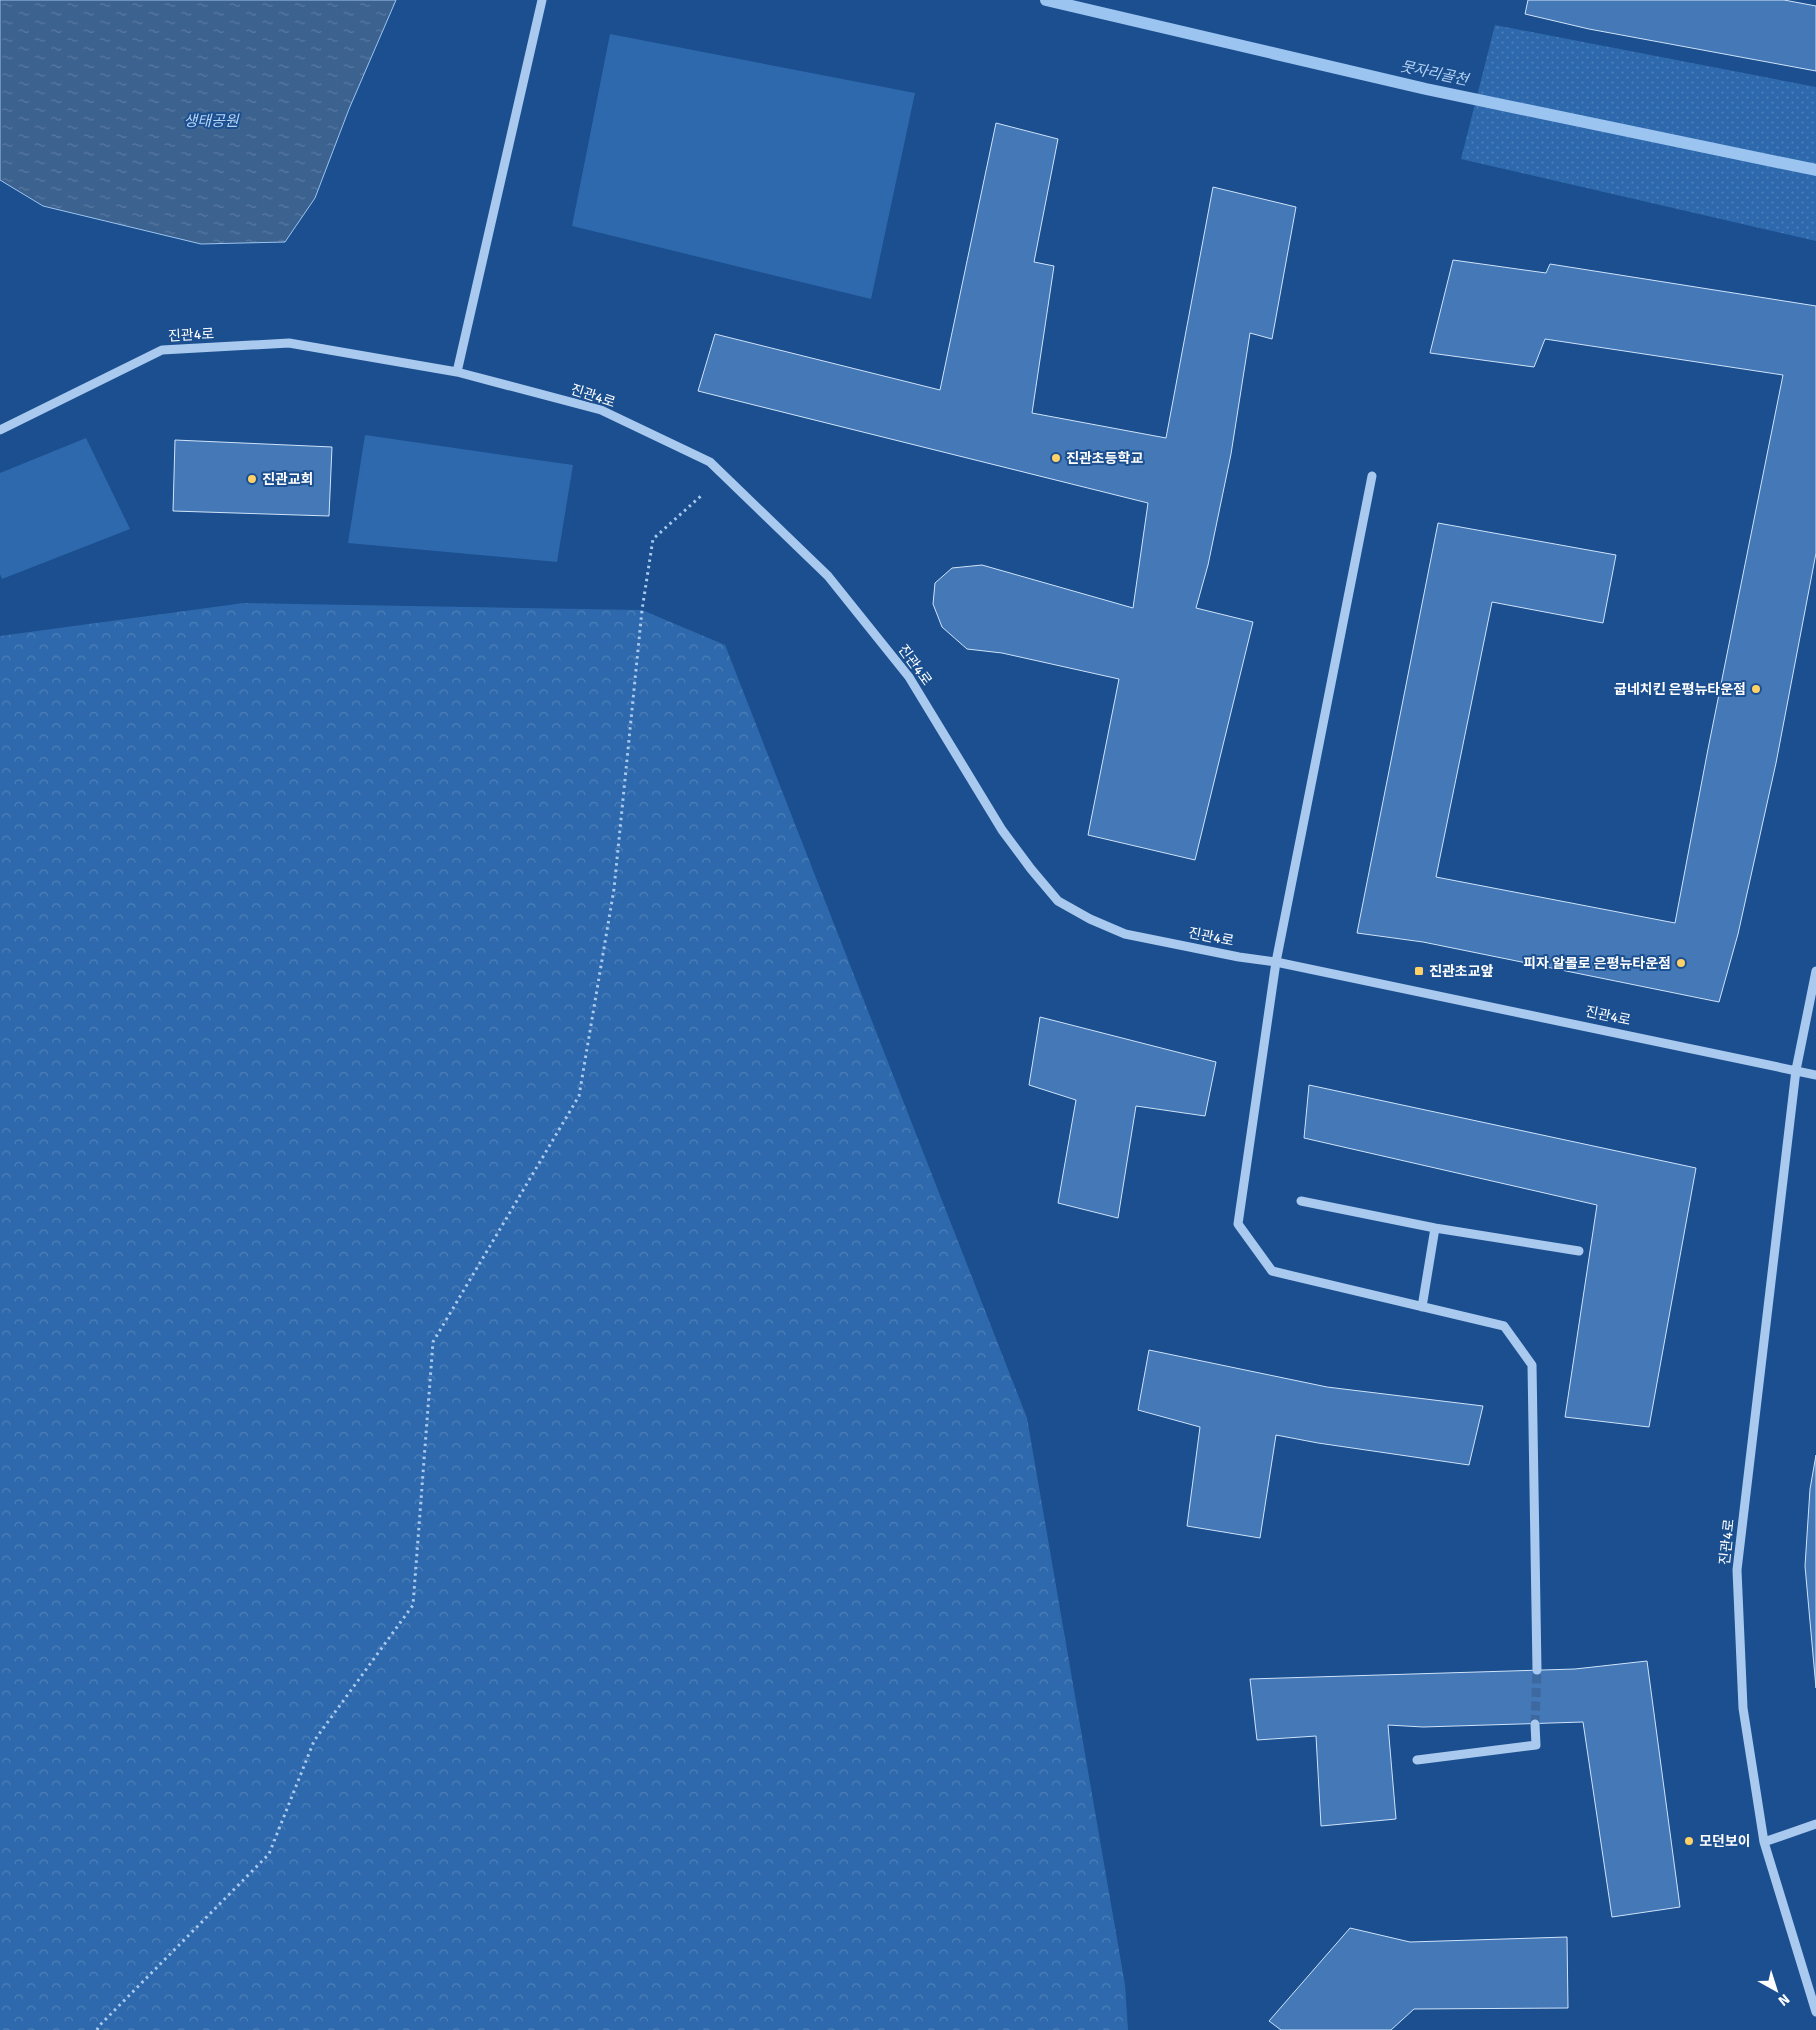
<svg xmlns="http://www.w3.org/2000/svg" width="1816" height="2030" viewBox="0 0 1816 2030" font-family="Signika,'Noto Sans KR',sans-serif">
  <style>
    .forest { fill: url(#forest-crowns) }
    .park { fill: url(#park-dots) }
    .pitch { fill: #2e69ad }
    .water { fill: url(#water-ripples); stroke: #9cc4f0 }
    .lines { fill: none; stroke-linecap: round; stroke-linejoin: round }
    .stream { stroke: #9cc4f0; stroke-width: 12 }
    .building { fill: #4478b7; stroke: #cfe3fa }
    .minor-tunnel { stroke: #3d69a0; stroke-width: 9; stroke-dasharray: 9 4.5; stroke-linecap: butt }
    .path { stroke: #a9c9ee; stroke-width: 3; stroke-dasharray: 2.5 4; stroke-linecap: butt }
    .minor { stroke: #a9c9ee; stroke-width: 9 }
    .poi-dot { fill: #ffd166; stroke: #1b4f8f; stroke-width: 2 }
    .labels { text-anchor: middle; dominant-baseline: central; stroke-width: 4; stroke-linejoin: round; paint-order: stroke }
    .street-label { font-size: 14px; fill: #fff; stroke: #1b4f8f }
    .poi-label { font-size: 14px; font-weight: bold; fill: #fff; stroke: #1b4f8f; text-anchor: start }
    .water-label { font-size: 15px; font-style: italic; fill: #b5d3f5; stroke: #1b4f8f }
  </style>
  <defs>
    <pattern id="forest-crowns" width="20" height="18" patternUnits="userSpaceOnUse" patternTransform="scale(1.25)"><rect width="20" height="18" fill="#2e69ad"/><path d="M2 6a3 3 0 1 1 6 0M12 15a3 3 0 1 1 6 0" fill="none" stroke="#4d80b9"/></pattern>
    <pattern id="park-dots" width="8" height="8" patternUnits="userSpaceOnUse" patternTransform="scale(1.25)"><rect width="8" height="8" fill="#2e69ad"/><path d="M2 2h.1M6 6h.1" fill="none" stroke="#4d80b9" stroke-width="1.8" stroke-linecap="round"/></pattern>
    <pattern id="water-ripples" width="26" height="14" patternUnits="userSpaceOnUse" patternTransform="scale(1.25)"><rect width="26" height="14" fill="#3c6290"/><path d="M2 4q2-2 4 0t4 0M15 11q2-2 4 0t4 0" fill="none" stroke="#597aa1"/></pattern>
  </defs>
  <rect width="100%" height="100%" fill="#1b4f8f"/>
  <path class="forest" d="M244 603 642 610 725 645 1027 1418 1125 1985 1128 2030H0V636Z"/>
  <path class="park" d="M1495 25 1816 87V241L1461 159Z"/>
  <path class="pitch" d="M610 34 915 93 871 299 572 226Z
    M365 435 573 465 557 562 348 543Z
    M86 438 130 529 2 579 0 574V473Z"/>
  <path class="water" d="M0 0H396L349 109 315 198 285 242 201 244 43 206 0 180Z"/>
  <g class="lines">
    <path class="stream" d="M1046 0 1426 89 1816 170"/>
  </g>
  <path class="building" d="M1528 0H1784L1816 6V71L1589 29 1525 14Z
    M996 123 1058 139 1034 262 1054 266 1032 413 1166 438 1213 187 1296 207 1272 339 1250 333 1231 454 1208 565 1196 608 1253 622 1195 860 1088 835 1119 679 1002 653 967 649 942 627 933 604 935 583 952 568 982 565 1133 608 1148 503 698 391 715 334 940 390Z
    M1453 260 1546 273 1550 264 1816 306V553L1776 763 1738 934 1719 1002 1423 942 1357 933 1438 523 1616 555 1603 623 1492 602 1436 877 1675 923 1708 749 1783 375 1545 339 1534 367 1430 353Z
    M175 440 332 447 329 516 173 511Z
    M1040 1017 1216 1062 1205 1116 1136 1106 1118 1218 1058 1203 1076 1100 1029 1085Z
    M1309 1085 1696 1168 1649 1427 1565 1417 1597 1205 1304 1138Z
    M1149 1350 1327 1387 1483 1406 1469 1465 1318 1443 1276 1435 1260 1538 1187 1526 1200 1427 1138 1410Z
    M1816 1455V1688L1805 1566 1810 1489Z
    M1647 1661 1680 1907 1612 1917 1583 1722 1423 1727 1388 1725 1396 1819 1321 1826 1316 1736 1257 1740 1250 1679 1575 1669Z
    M1350 1928 1410 1942 1567 1937 1568 2008 1414 2009 1391 2030H1281L1269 2021Z"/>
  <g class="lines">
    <path class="minor-tunnel" d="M1535 1724 1537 1670"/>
    <path class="path" d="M97 2030 99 2026 269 1854 314 1741 413 1605 433 1342 579 1096 614 889 642 610 653 539 702 495"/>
    <path class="minor" d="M457 372 542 0
      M0 430 162 350 289 343 457 372 601 410 710 462 828 576 909 677 1002 830 1031 869 1058 901 1090 919 1125 934 1239 957 1276 962 1816 1075
      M1372 476 1276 962 1238 1224 1272 1271 1504 1326 1532 1365 1537 1670
      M1816 971 1796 1070 1737 1570 1743 1708 1764 1842 1816 2012
      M1301 1201 1435 1228 1579 1251
      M1422 1307 1435 1228
      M1417 1760 1536 1745 1535 1724
      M1764 1842 1816 1824"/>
  </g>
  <g class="poi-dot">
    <circle cx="1056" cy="458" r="5"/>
    <circle cx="252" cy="479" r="5"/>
    <circle cx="1756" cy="689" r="5"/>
    <circle cx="1681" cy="963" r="5"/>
    <rect x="1414" y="966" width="10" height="10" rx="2.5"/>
    <circle cx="1689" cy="1841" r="5"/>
  </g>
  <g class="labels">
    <g class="street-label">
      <text transform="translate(191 335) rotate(-3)">진관4로</text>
      <text transform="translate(593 396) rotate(18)">진관4로</text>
      <text transform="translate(915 665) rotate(54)">진관4로</text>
      <text transform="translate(1211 937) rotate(11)">진관4로</text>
      <text transform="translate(1608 1016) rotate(12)">진관4로</text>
      <text transform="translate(1727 1542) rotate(-84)">진관4로</text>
    </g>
    <g class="poi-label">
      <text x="1066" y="458">진관초등학교</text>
      <text x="262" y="479">진관교회</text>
      <text x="1746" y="689" text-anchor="end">굽네치킨 은평뉴타운점</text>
      <text x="1671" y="963" text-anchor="end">피자 알볼로 은평뉴타운점</text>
      <text x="1429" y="971">진관초교앞</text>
      <text x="1699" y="1841">모던보이</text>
    </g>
    <g class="water-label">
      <text transform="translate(1434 73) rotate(12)">못자리골천</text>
      <text x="211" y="121">생태공원</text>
    </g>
  </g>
  <g transform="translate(1776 1990) rotate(141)" stroke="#1b4f8f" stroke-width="4" paint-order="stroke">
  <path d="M0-4L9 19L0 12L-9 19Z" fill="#ffffff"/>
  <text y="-8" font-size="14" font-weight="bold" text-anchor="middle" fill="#ffffff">N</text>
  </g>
</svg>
